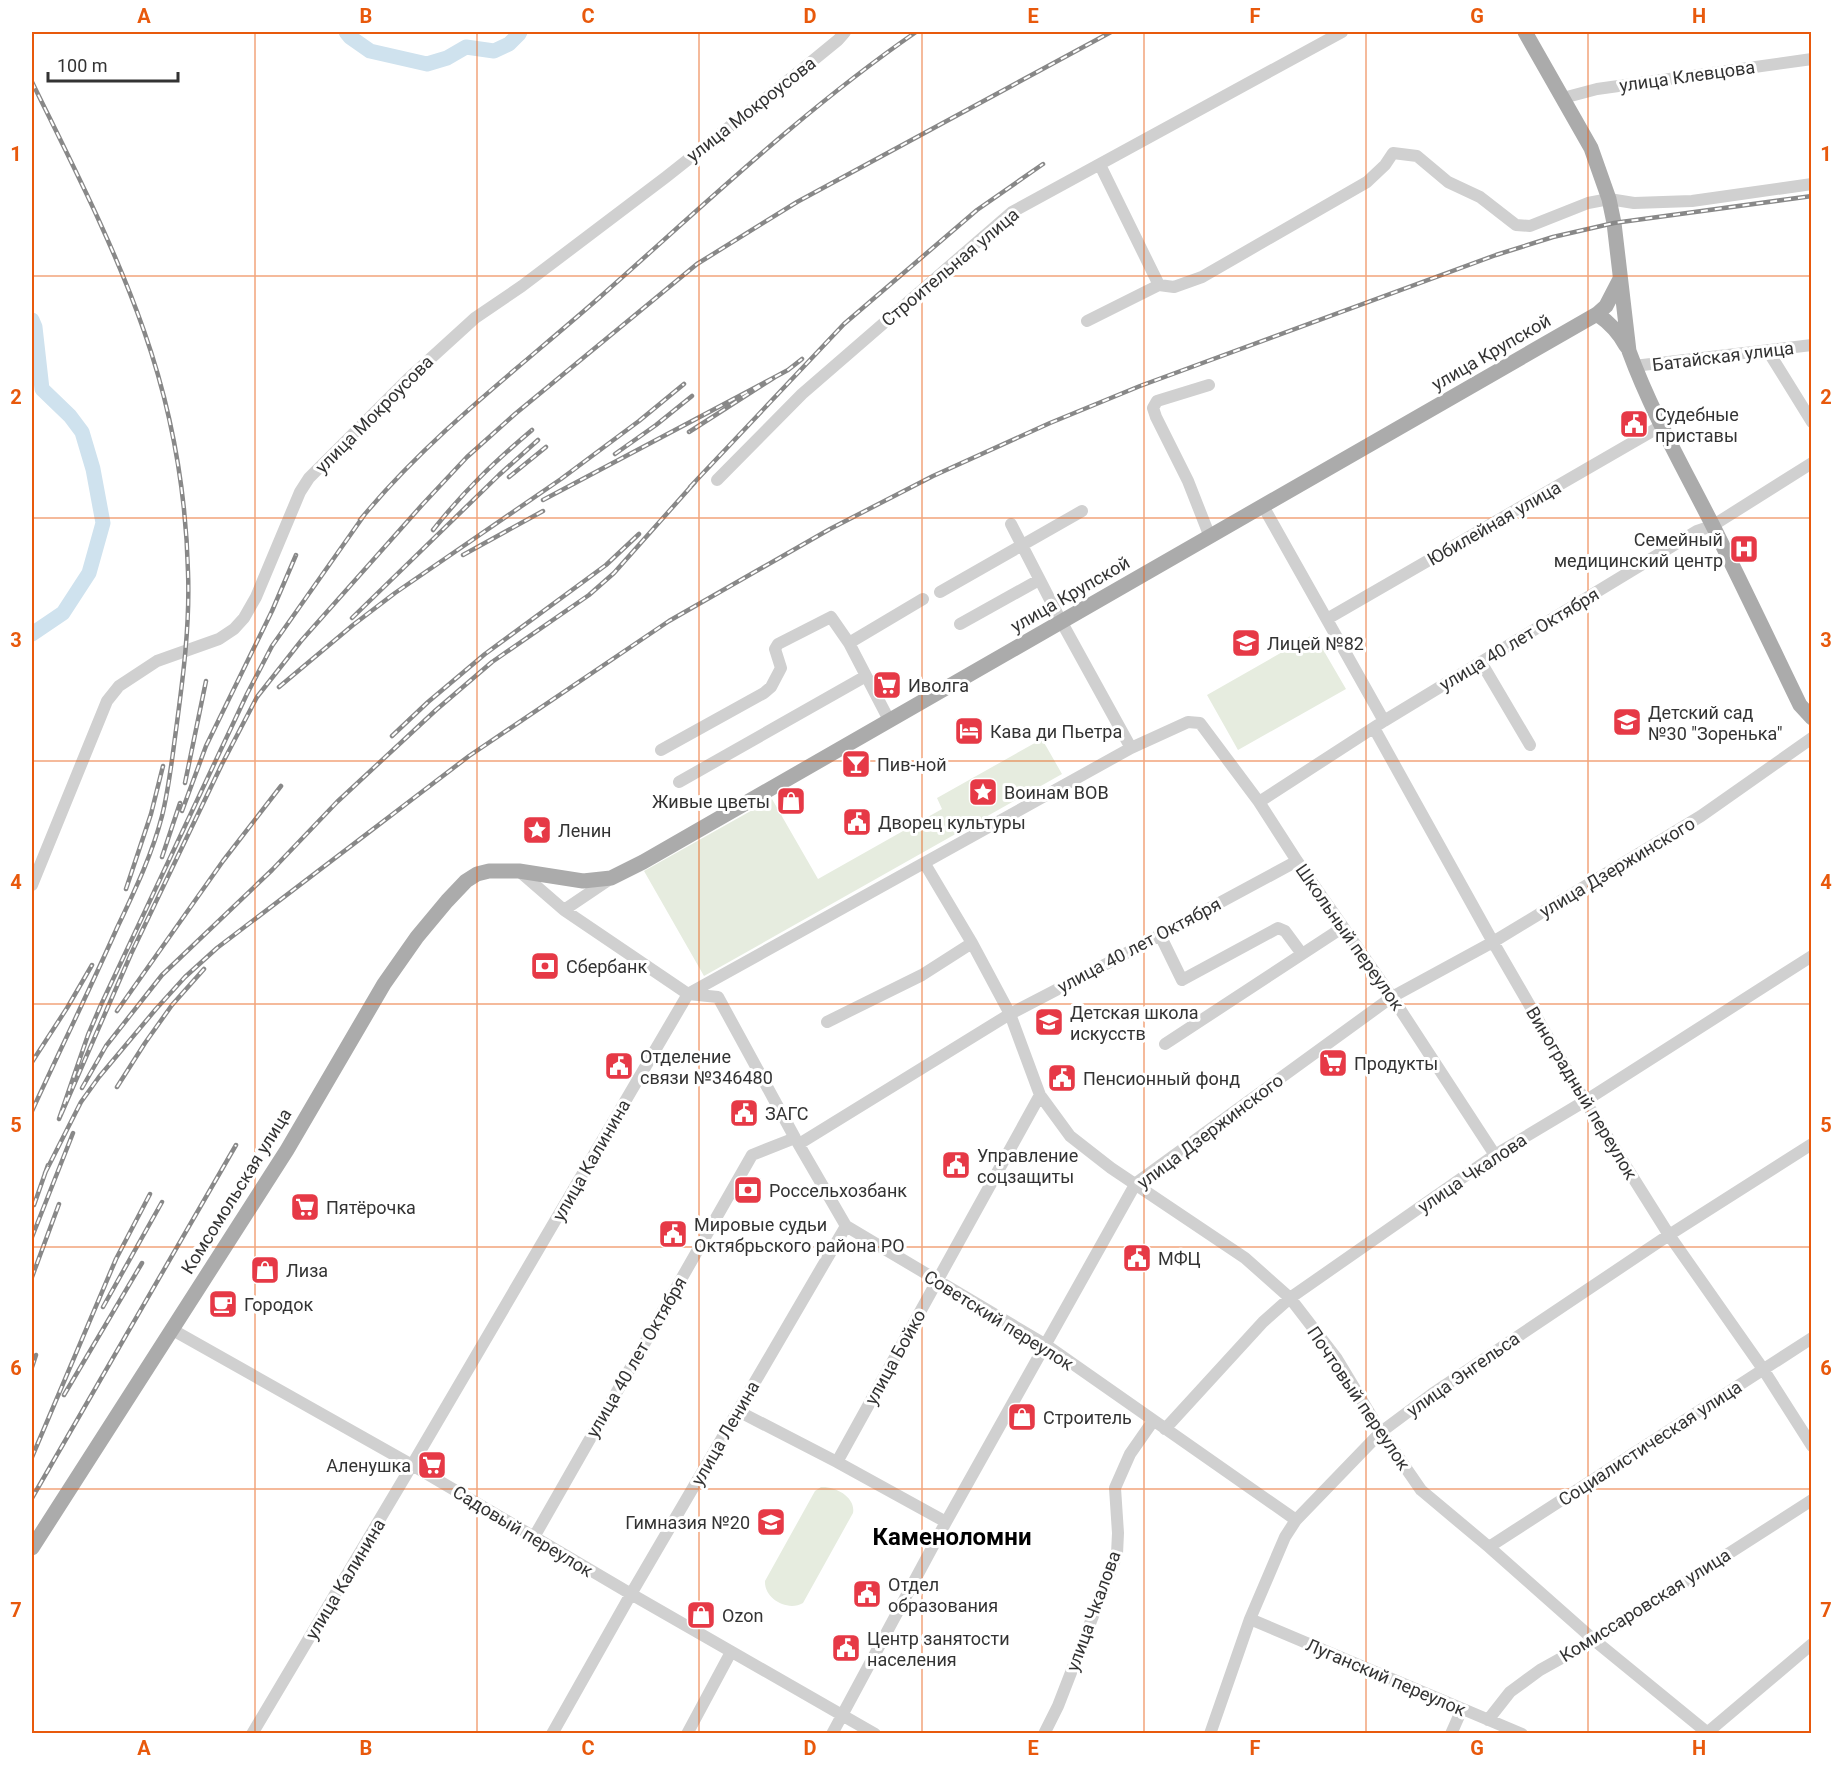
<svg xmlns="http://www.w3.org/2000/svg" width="1843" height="1765" viewBox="0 0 1843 1765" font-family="Roboto,sans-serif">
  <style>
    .green { fill: #e6ecdf }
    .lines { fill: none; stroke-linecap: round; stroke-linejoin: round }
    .river { stroke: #cfe2ee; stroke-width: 15 }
    .minor { stroke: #d0d0d0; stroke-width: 12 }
    .major { stroke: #ababab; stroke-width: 15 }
    .rail-casing { stroke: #888; stroke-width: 4.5 }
    .rail { stroke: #fff; stroke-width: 2; stroke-dasharray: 7; stroke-linecap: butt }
    .grid { fill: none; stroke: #e8590c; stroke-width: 1.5; stroke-opacity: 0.55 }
    .labels { text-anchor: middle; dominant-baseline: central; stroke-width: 6; stroke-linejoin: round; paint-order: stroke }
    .street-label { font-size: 18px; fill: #333; stroke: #fff }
    .poi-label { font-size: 18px; fill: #333; stroke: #fff; text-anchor: start }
    .district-label { font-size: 24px; font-weight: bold; fill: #000; stroke: #fff }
    .neatline { fill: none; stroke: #e8590c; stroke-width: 2 }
    .grid-label { font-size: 20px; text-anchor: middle; font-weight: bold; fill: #e8590c }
  </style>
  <rect width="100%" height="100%" fill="#fff"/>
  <path class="green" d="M1314 634 1346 689 1238 750 1207 695Z
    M1042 739 1062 774 704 976 644 871 772 799 818 879 942 809 937 798Z
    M821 1487C835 1486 856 1497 853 1513L803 1603C788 1612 764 1599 765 1581L815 1491Z"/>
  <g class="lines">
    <path class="river" d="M346 32 350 37 370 51 427 64 447 58 466 47 494 51 509 44 519 34 520 32
      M32 320 35 327 42 389 70 416 82 432 93 469 103 523 89 573 63 613 32 634"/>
    <path class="minor" d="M1563 98 1597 89 1812 59
      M1100 165 1159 285
      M1087 321 1159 285 1174 287 1202 277 1367 182 1385 165 1393 153 1417 156 1448 182 1480 197 1516 225 1530 226 1588 203 1609 199 1634 203 1692 201 1812 184
      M1768 351 1812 422
      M1634 366 1812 345
      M1209 385 1157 401 1153 408 1156 417 1188 481 1210 537
      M717 480 802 394 1012 212 1342 32
      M1263 506 1384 721
      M1011 524 1061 621 1131 748
      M940 592 1082 511
      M1327 619 1661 426
      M960 624 1039 580
      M849 643 923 599
      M1481 662 1530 745
      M1374 728 1493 942 1585 1101 1669 1235 1763 1369 1812 1446
      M661 750 764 693 771 687 781 668 775 649 778 644 831 617 849 643 889 720
      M679 782 866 676
      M1259 802 1384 721 1697 531 1712 526 1812 463
      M925 864 972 943 1010 1014 1040 1095 1070 1136 1111 1168 1245 1258 1290 1298 1337 1359 1381 1432 1421 1490 1489 1547 1594 1640 1709 1734
      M519 871 564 910 688 994 718 997 795 1138 846 1226 1046 1345 1296 1520
      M32 885 107 701 119 686 157 661 219 639 234 629 244 618 256 597 300 492 309 478 408 379 475 318 522 286 666 177 805 67 838 40 845 32
      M564 910 610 879
      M1160 935 1182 980 1278 928 1285 931 1302 954
      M827 1022 922 975 972 943
      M1165 1044 1342 928
      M799 1144 1010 1014 1106 964 1297 861
      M171 1329 412 1465 631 1594 875 1734
      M738 1411 837 1462 946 1522
      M1165 1429 1263 1322 1290 1298 1495 1155 1585 1101 1812 956
      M837 1462 1040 1095
      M534 1537 752 1155 795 1138
      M1489 1547 1812 1338
      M1250 1619 1522 1734
      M1488 1720 1510 1692 1540 1670 1594 1640 1812 1500
      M1708 1732 1812 1644
      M252 1734 412 1465 688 994 1131 748 1188 722 1200 723 1259 802 1297 861 1392 997 1495 1155
      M552 1734 631 1594 846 1226
      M687 1734 731 1652
      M832 1734 946 1522 1136 1183 1392 997 1493 942 1701 816 1812 738
      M1044 1734 1058 1706 1117 1554 1118 1533 1115 1488 1130 1454 1153 1421
      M1210 1734 1250 1619 1285 1537 1296 1520 1381 1432 1432 1394 1669 1235 1812 1144
      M1451 1734 1462 1709"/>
    <path class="major" d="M1525 32 1591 148 1609 199 1614 223 1629 351C1651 411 1683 467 1712 524 1742 584 1771 645 1800 705L1812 718
      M1597 314C1610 323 1619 332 1626 346
      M32 1548 287 1150 384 984 417 937 447 901 466 881 477 874 489 871H519L583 881 611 878 643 862 1597 314 1606 306 1620 279"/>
    <g class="rail-casing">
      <path id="rail" d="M32 82C72 164 114 245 144 331 171 408 186 491 188 572 190 625 183 678 176 730 172 759 169 788 162 816 152 855 134 892 117 928 90 989 60 1050 32 1111
        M775 377 788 370 802 359
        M615 454 656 425 692 396
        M509 477 546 447
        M690 487 844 324 977 210 1043 164
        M543 500 775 377 689 432
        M365 514 272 646 247 694 100 1007 88 1035 59 1119 131 954 163 887 222 764 257 697 301 641 422 505 467 457 515 414 697 264 797 202 1111 32
        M360 520C430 435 518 369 600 297 703 206 803 110 916 32
        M433 530C464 491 493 463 532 430
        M463 555 543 511
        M352 618 499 475 538 440
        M279 687 353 625 395 593 561 479 639 421 684 384
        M392 736 428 702 485 654 606 565 639 534
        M185 783 206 681
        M182 811 206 746 272 611 296 555
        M162 857 180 803
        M126 889 151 814 163 766
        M117 1011 223 861 281 786
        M32 1062 67 1008 92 965
        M117 1087 145 1043 172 1005 204 969
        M82 1088 106 1046 162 975 272 870 337 802 436 710 492 662 589 595 614 573 695 482
        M45 1173 81 1102 99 1077 156 1009 185 977 217 948 469 756 669 621 830 529 933 476 1050 423 1140 386 1496 255 1553 237 1614 223 1812 196
        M34 1205 48 1165
        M32 1237 73 1133
        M32 1277 59 1204
        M103 1307 162 1202
        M32 1367 36 1355
        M64 1395 142 1263
        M32 1457 116 1259 150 1194
        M32 1498 236 1145"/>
    </g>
    <use href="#rail" class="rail"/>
  </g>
  <path class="grid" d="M255 32V1734M477 32V1734M699 32V1734M922 32V1734M1144 32V1734M1366 32V1734M1588 32V1734M32 276H1812M32 518H1812M32 761H1812M32 1004H1812M32 1247H1812M32 1489H1812"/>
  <defs>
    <g id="civic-square" transform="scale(1.5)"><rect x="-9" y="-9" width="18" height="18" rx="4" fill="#e63946" stroke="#fff"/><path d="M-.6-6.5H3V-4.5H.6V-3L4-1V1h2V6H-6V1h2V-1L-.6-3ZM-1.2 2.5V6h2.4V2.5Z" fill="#fff"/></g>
    <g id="hospital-square" transform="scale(1.5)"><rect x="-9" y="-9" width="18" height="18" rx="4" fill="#e63946" stroke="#fff"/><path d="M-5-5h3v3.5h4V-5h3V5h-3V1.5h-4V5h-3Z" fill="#fff"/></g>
    <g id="school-square" transform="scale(1.5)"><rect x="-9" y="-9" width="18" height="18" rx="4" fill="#e63946" stroke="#fff"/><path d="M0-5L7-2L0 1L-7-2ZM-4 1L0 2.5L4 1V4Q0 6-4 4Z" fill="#fff"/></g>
    <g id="supermarket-square" transform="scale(1.5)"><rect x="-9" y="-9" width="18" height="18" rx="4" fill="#e63946" stroke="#fff"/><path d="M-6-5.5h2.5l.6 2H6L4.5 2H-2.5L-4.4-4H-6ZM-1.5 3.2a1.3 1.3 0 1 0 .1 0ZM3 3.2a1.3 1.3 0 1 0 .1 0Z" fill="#fff"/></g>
    <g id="hotel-square" transform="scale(1.5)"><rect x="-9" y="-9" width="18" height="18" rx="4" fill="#e63946" stroke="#fff"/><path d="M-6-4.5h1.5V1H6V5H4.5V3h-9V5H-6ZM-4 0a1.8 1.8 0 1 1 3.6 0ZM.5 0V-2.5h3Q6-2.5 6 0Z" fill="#fff"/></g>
    <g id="bar-square" transform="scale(1.5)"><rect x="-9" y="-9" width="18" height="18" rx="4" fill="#e63946" stroke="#fff"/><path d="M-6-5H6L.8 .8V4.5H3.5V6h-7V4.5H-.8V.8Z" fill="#fff"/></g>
    <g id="sight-square" transform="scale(1.5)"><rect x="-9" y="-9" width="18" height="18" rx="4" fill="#e63946" stroke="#fff"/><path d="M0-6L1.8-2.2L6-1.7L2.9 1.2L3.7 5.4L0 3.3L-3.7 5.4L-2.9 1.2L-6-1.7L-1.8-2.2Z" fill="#fff"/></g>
    <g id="shop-square" transform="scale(1.5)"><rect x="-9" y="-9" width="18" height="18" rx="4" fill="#e63946" stroke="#fff"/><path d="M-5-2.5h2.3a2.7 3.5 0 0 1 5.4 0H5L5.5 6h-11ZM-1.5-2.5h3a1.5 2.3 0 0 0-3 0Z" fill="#fff"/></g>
    <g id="bank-square" transform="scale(1.5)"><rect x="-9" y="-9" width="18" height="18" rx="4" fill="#e63946" stroke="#fff"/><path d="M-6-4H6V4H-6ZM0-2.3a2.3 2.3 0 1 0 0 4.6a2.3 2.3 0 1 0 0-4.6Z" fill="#fff"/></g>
    <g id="cafe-square" transform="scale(1.5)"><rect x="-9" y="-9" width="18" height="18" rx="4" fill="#e63946" stroke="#fff"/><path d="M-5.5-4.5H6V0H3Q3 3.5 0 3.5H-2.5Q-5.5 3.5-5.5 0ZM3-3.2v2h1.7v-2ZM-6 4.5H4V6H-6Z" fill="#fff"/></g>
  </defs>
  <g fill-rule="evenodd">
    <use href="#civic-square" x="1634" y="424"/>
    <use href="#hospital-square" x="1744" y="549"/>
    <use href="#school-square" x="1246" y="643"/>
    <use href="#supermarket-square" x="887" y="685"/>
    <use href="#school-square" x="1627" y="722"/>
    <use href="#hotel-square" x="969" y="731"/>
    <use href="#bar-square" x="856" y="764"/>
    <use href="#sight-square" x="983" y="792"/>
    <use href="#shop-square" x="791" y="801"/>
    <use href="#civic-square" x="857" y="822"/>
    <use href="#sight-square" x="537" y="830"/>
    <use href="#bank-square" x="545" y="966"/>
    <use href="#school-square" x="1049" y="1022"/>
    <use href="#supermarket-square" x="1333" y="1063"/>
    <use href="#civic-square" x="619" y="1066"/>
    <use href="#civic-square" x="1062" y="1078"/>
    <use href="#civic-square" x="744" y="1113"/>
    <use href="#civic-square" x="956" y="1165"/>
    <use href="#bank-square" x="748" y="1190"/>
    <use href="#supermarket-square" x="305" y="1207"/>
    <use href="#civic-square" x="673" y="1234"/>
    <use href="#civic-square" x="1137" y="1258"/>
    <use href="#shop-square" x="265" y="1270"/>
    <use href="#cafe-square" x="223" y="1304"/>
    <use href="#shop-square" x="1022" y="1417"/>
    <use href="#supermarket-square" x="432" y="1465"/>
    <use href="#school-square" x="771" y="1522"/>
    <use href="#civic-square" x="867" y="1594"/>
    <use href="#shop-square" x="701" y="1615"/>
    <use href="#civic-square" x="846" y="1648"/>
  </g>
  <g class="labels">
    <g class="street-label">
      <text transform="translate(1687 76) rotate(-8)">улица Клевцова</text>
      <text transform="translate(751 109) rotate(-38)">улица Мокроусова</text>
      <text transform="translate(950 267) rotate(-40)">Строительная улица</text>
      <text transform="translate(1491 352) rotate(-30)">улица Крупской</text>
      <text transform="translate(1723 356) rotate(-7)">Батайская улица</text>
      <text transform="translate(374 414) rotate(-45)">улица Мокроусова</text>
      <text transform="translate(1494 523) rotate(-30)">Юбилейная улица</text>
      <text transform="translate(1070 594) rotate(-30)">улица Крупской</text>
      <text transform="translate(1519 639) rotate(-31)">улица 40 лет Октября</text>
      <text transform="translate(1617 867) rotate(-31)">улица Дзержинского</text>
      <text transform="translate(1350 937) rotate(55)">Школьный переулок</text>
      <text transform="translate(1139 945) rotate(-28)">улица 40 лет Октября</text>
      <text transform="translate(1582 1093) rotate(59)">Виноградный переулок</text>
      <text transform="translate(1210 1131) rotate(-37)">улица Дзержинского</text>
      <text transform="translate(591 1160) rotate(-60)">улица Калинина</text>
      <text transform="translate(1472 1173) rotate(-34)">улица Чкалова</text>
      <text transform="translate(236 1191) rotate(-58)">Комсомольская улица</text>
      <text transform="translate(999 1320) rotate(32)">Советский переулок</text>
      <text transform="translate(636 1357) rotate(-60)">улица 40 лет Октября</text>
      <text transform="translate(895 1357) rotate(-61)">улица Бойко</text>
      <text transform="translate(1463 1374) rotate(-35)">улица Энгельса</text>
      <text transform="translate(1359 1398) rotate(56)">Почтовый переулок</text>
      <text transform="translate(725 1433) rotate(-60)">улица Ленина</text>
      <text transform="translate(1650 1443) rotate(-33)">Социалистическая улица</text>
      <text transform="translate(523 1531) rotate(31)">Садовый переулок</text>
      <text transform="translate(345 1579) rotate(-59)">улица Калинина</text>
      <text transform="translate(1645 1605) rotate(-32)">Комиссаровская улица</text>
      <text transform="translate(1093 1611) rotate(-70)">улица Чкалова</text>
      <text transform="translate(1386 1677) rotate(23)">Луганский переулок</text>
    </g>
    <g class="poi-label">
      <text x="1655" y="414">Судебные<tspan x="1655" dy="21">приставы</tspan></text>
      <text x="1723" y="539" text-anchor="end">Семейный<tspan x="1723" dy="21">медицинский центр</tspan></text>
      <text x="1267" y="643">Лицей №82</text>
      <text x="908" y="685">Иволга</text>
      <text x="1648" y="712">Детский сад<tspan x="1648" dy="21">№30 "Зоренька"</tspan></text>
      <text x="990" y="731">Кава ди Пьетра</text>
      <text x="877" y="764">Пив-ной</text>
      <text x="1004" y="792">Воинам ВОВ</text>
      <text x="770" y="801" text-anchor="end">Живые цветы</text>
      <text x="878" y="822">Дворец культуры</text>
      <text x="558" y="830">Ленин</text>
      <text x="566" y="966">Сбербанк</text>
      <text x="1070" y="1012">Детская школа<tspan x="1070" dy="21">искусств</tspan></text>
      <text x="640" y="1056">Отделение<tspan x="640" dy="21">связи №346480</tspan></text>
      <text x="1354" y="1063">Продукты</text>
      <text x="1083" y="1078">Пенсионный фонд</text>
      <text x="765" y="1113">ЗАГС</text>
      <text x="977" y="1155">Управление<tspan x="977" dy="21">соцзащиты</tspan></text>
      <text x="769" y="1190">Россельхозбанк</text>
      <text x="326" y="1207">Пятёрочка</text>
      <text x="694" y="1224">Мировые судьи<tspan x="694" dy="21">Октябрьского района РО</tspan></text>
      <text x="1158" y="1258">МФЦ</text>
      <text x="286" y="1270">Лиза</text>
      <text x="244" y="1304">Городок</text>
      <text x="1043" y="1417">Строитель</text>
      <text x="411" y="1465" text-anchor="end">Аленушка</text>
      <text x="750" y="1522" text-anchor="end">Гимназия №20</text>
      <text x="888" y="1584">Отдел<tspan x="888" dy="21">образования</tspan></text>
      <text x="722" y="1615">Ozon</text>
      <text x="867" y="1638">Центр занятости<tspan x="867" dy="21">населения</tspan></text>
    </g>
    <g class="district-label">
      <text x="952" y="1537">Каменоломни</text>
    </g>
  </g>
  <rect width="1843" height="1765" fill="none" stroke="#ffffff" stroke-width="66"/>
  <path d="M48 72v9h130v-9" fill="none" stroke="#333333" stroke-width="3"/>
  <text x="57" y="72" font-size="18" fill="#333333" stroke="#ffffff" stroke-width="4.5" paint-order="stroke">100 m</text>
  <rect x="33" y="33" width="1777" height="1699" class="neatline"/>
  <g class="grid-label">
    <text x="144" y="23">A</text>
    <text x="366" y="23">B</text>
    <text x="588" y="23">C</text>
    <text x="810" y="23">D</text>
    <text x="1033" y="23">E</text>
    <text x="1255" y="23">F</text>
    <text x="1477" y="23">G</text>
    <text x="1699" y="23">H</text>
    <text x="16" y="161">1</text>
    <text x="1826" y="161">1</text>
    <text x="16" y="404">2</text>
    <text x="1826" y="404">2</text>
    <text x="16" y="647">3</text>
    <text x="1826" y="647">3</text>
    <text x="16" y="889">4</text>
    <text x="1826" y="889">4</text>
    <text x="16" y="1132">5</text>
    <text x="1826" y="1132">5</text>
    <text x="16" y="1375">6</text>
    <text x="1826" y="1375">6</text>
    <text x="16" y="1617">7</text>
    <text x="1826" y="1617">7</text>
    <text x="144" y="1755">A</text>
    <text x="366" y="1755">B</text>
    <text x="588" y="1755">C</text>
    <text x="810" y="1755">D</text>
    <text x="1033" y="1755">E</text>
    <text x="1255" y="1755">F</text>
    <text x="1477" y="1755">G</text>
    <text x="1699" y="1755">H</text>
  </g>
</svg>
